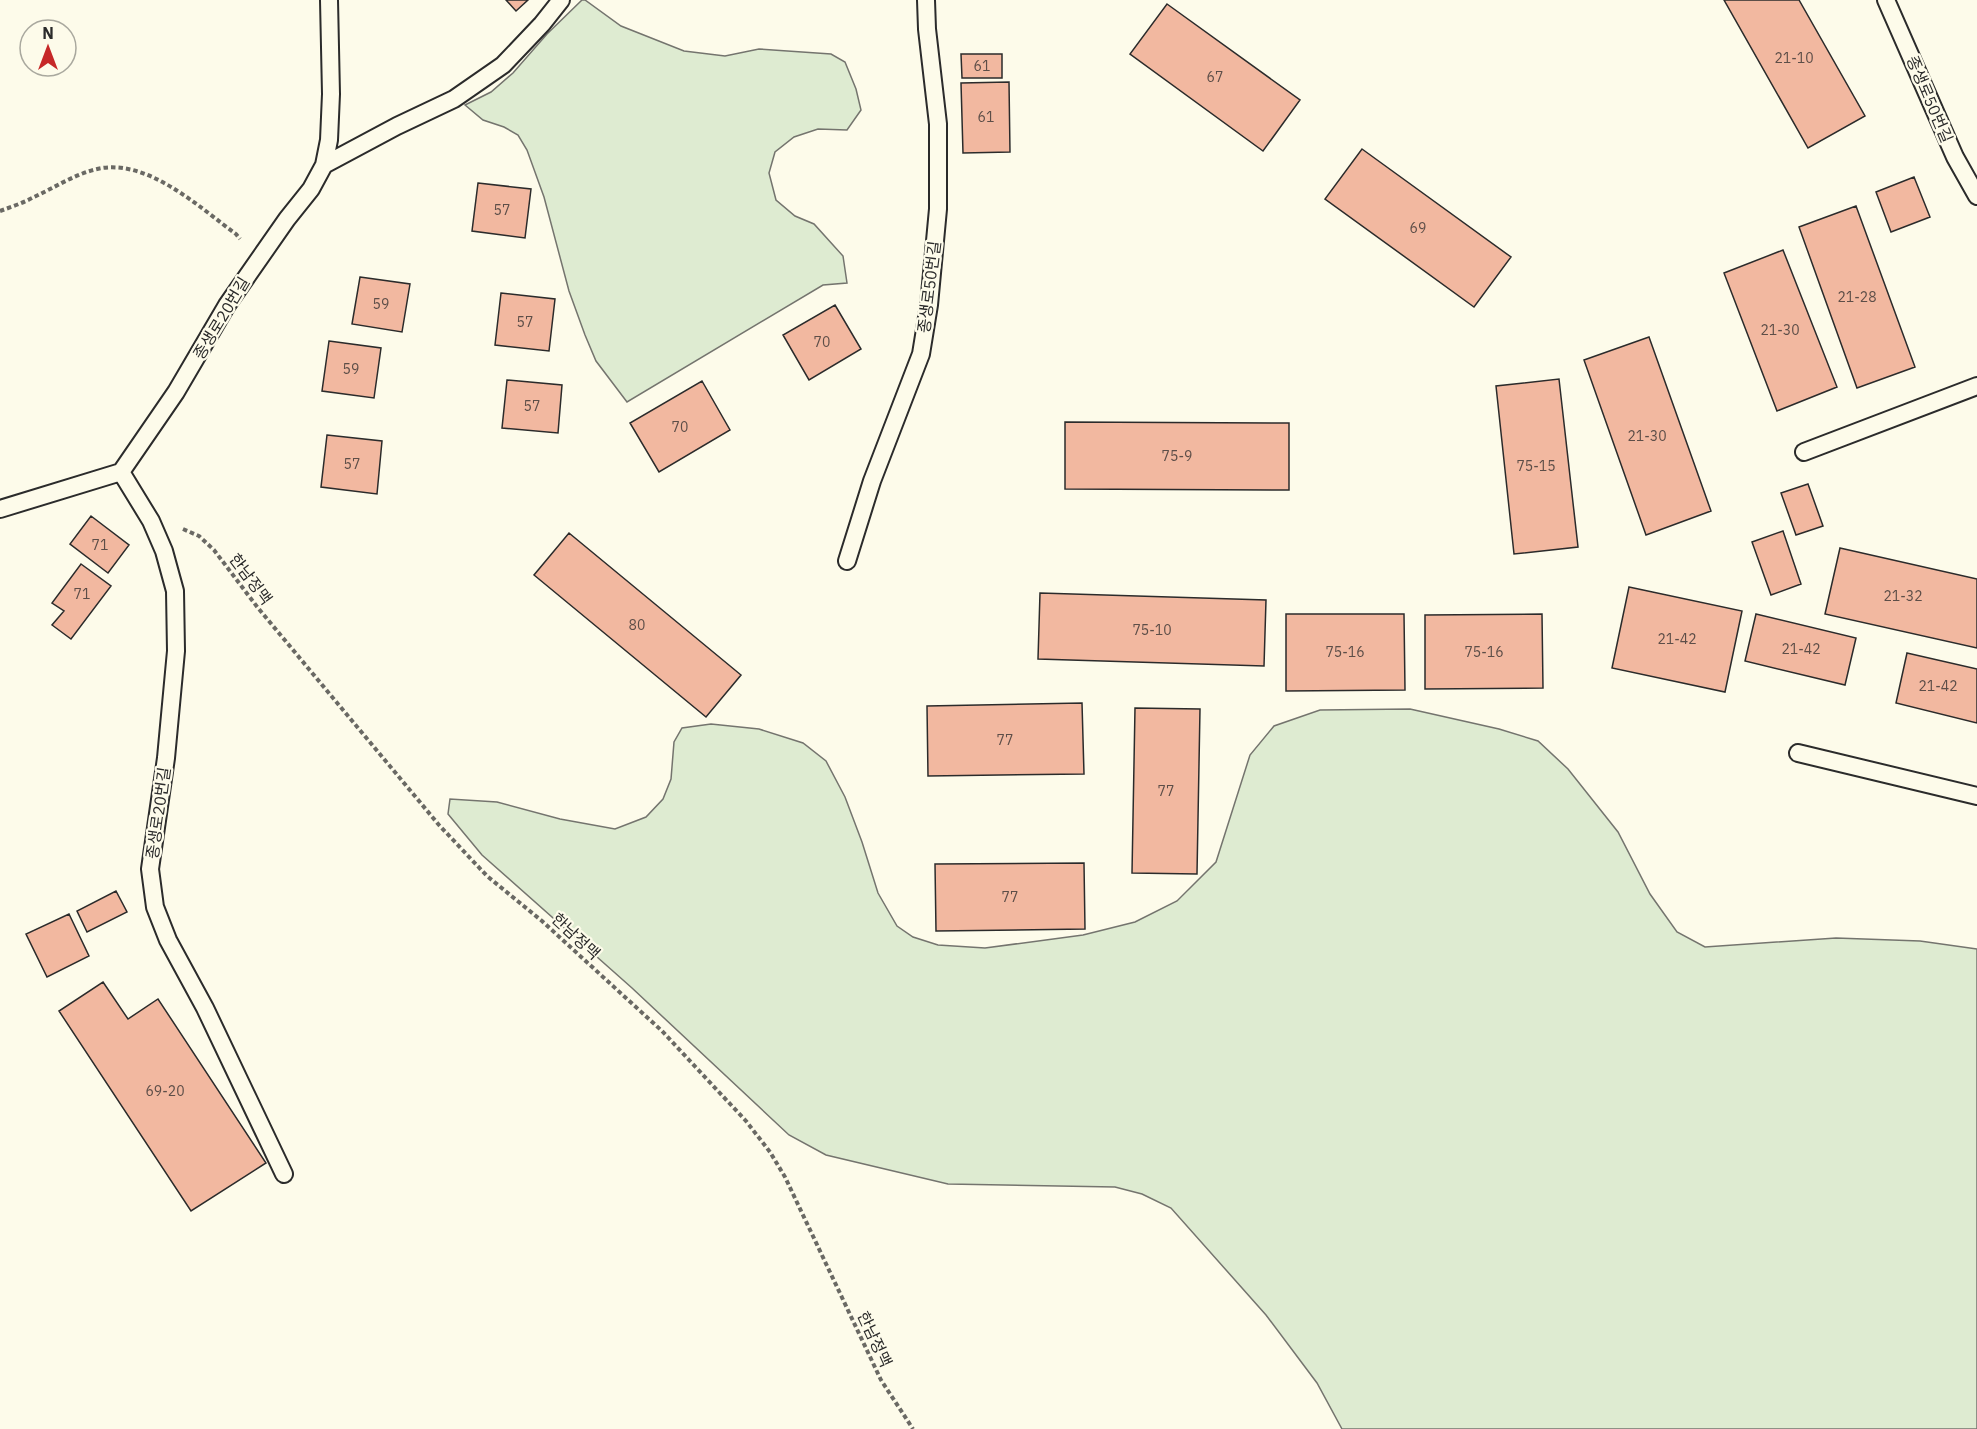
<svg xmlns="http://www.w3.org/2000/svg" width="1977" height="1429" viewBox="0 0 1977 1429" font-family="'IBM Plex Sans','Noto Sans KR',sans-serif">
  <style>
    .green { fill: #deebd1; stroke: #74746e; stroke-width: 1.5 }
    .building { fill: #f2b8a0; stroke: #2b2b2b; stroke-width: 1.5 }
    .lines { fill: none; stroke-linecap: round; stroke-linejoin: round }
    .lane-casing { stroke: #2b2b2b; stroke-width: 20 }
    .path { stroke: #6a6964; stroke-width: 4; stroke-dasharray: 4.5 3; stroke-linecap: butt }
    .lane { stroke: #fdfbea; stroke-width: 16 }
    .labels { text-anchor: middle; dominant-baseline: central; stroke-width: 4.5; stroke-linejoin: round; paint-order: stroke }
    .number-label { font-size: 14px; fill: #5d4e48 }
    .street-label { font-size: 16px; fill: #2b2b2b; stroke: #fdfbea }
  </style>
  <rect width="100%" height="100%" fill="#fdfbea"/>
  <path class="green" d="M582 0H585L621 26 684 51 725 56 759 49 831 54 845 62 856 89 861 110 847 130 818 129 794 137 775 152 769 173 776 200 795 216 814 224 843 256 847 283 823 285 627 402 596 361 585 335 569 291 544 197 527 150 518 135 504 127 483 120 465 105 491 92 513 73 547 34Z
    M1410 709 1499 729 1538 741 1568 769 1618 832 1650 894 1677 932 1705 947 1836 938 1920 941 1977 949V1429H1342L1317 1383 1266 1315 1171 1208 1142 1194 1115 1187 948 1184 826 1155 789 1135 632 988 482 855 448 814 450 799 497 802 560 819 615 829 646 817 663 799 671 779 674 742 682 728 711 724 759 729 803 743 826 761 845 797 862 842 878 893 897 926 913 937 938 945 985 948 1083 935 1135 922 1177 901 1216 862 1250 755 1274 726 1320 710Z"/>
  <path class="building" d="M506 0H528L516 11Z
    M1724 0H1799L1865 116 1808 148Z
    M1167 4 1300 100 1263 151 1130 54Z
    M961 54H1002V78H962Z
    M1009 82 1010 152 963 153 961 83Z
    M1362 149 1511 257 1474 307 1325 199Z
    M1914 177 1930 217 1891 232 1876 192Z
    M478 183 531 189 525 238 472 231Z
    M1856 206 1915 367 1857 388 1799 227Z
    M1783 250 1837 387 1777 411 1724 273Z
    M360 277 410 284 402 332 352 324Z
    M501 293 555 299 549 351 495 345Z
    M835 305 861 349 809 380 783 335Z
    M1649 337 1711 511 1646 535 1584 360Z
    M329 341 381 348 374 398 322 391Z
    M1559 379 1578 547 1514 554 1496 386Z
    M507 380 562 385 558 433 502 428Z
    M702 381 730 430 659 472 630 423Z
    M1065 422 1289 423V490L1065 489Z
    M327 435 382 441 377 494 321 487Z
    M1808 484 1823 526 1796 535 1781 493Z
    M91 516 129 545 108 573 70 544Z
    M1783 531 1801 584 1771 595 1752 542Z
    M569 533 741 675 706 717 534 575Z
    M1840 548 1977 579V648L1825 614Z
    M81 564 111 586 71 639 52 625 64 611 52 603Z
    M1629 587 1742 611 1725 692 1612 668Z
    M1040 593 1266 600 1264 666 1038 659Z
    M1286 614H1404L1405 690 1286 691Z
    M1542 614 1543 688 1425 689V615Z
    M1756 614 1856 638 1845 685 1745 661Z
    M1907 653 1977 669V723L1896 703Z
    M1082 703 1084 774 928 776 927 706Z
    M1135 708 1200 709 1197 874 1132 873Z
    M1084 863 1085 929 936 931 935 864Z
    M116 891 127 912 87 932 77 911Z
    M69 914 89 956 47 977 26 934Z
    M103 982 128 1019 158 999 266 1163 191 1211 59 1011Z"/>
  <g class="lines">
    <g class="lane-casing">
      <path id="lane" d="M1886 0 1955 157 1977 196
        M324 165 397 126 454 99 503 65 542 24 561 0
        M1804 452 1977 386
        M121 472 151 521 164 551 175 591 176 651 166 758 150 869 155 907 168 940 205 1008 284 1174
        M0 509 121 472 176 392 227 305 287 219 311 189 324 165 329 140 331 94 329 0
        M847 561 872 481 921 354 929 305 938 209V124L927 29 926 0
        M1798 753 1977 796"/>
    </g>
    <path class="path" d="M0 211C11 207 23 203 34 197 56 187 78 172 102 168 151 161 200 208 236 234L240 239
      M183 529 199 536 214 550 258 608 439 825 487 876 542 921 662 1031 746 1121 770 1152 785 1177 881 1380 913 1429"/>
    <use href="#lane" class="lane"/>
  </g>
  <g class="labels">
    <g class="number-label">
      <text x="1794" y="58">21-10</text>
      <text x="982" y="66">61</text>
      <text x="1215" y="77">67</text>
      <text x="986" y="117">61</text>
      <text x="502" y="210">57</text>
      <text x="1418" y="228">69</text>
      <text x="1857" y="297">21-28</text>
      <text x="381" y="304">59</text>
      <text x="525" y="322">57</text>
      <text x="1780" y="330">21-30</text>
      <text x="822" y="342">70</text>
      <text x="351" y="369">59</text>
      <text x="532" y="406">57</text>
      <text x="680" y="427">70</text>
      <text x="1647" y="436">21-30</text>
      <text x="1177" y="456">75-9</text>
      <text x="352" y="464">57</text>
      <text x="1536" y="466">75-15</text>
      <text x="100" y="545">71</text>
      <text x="82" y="594">71</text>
      <text x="1903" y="596">21-32</text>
      <text x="637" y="625">80</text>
      <text x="1152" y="630">75-10</text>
      <text x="1677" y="639">21-42</text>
      <text x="1801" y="649">21-42</text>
      <text x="1345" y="652">75-16</text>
      <text x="1484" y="652">75-16</text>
      <text x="1938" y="686">21-42</text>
      <text x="1005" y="740">77</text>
      <text x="1166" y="791">77</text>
      <text x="1010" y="897">77</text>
      <text x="165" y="1091">69-20</text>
    </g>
    <g class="street-label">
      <text transform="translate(1930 99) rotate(67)">종생로50번길</text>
      <text transform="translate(929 287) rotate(-83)">종생로50번길</text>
      <text transform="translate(221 318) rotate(-59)">종생로20번길</text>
      <text transform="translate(251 579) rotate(53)">한남정맥</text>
      <text transform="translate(158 813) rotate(-82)">종생로20번길</text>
      <text transform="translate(576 936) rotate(43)">한남정맥</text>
      <text transform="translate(875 1339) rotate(65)">한남정맥</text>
    </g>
  </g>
  <g transform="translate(48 48)"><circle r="28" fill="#fdfbea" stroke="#a9a89e" stroke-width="1.5"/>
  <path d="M0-4.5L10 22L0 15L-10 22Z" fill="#c62828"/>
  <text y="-9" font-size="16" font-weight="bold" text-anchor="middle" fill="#2b2b2b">N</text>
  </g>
</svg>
